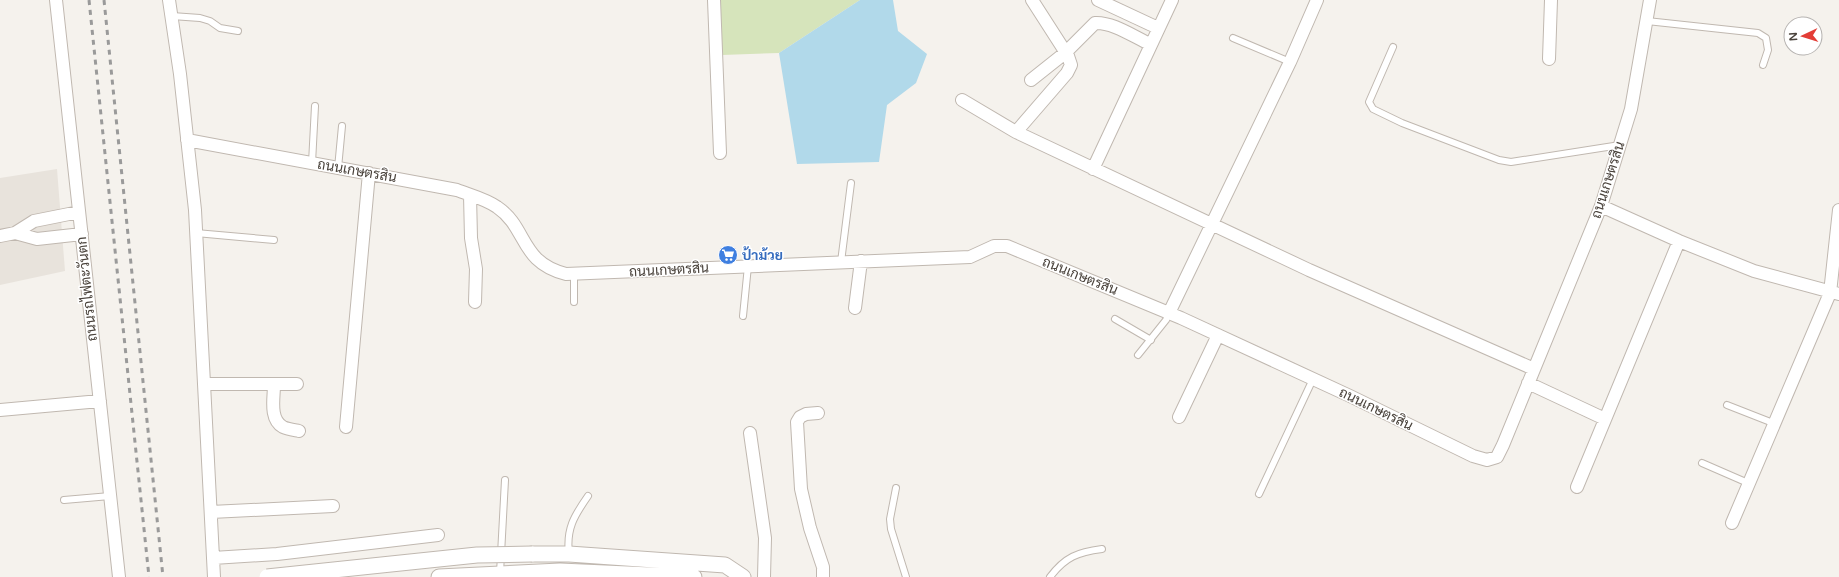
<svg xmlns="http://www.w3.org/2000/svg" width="1839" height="577" viewBox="0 0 1839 577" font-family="'Varela Round',Sarabun,sans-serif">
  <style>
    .residential { fill: #e8e3dc }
    .green { fill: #d6e4bb }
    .water { fill: #b1d9ea }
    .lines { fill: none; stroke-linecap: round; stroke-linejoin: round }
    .service-casing { stroke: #c0b8b0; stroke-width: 8 }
    .minor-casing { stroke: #c0b8b0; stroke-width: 14 }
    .tertiary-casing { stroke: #c0b8b0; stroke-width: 17 }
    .service { stroke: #fff; stroke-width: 6 }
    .minor { stroke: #fff; stroke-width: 12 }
    .tertiary { stroke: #fff; stroke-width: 15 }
    .rail { stroke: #9a9a9a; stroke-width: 3; stroke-dasharray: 5 5; stroke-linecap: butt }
    .tertiary-bridge-casing { stroke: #c0b8b0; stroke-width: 17; stroke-linecap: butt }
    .tertiary-bridge { stroke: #fff; stroke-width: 15 }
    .labels { text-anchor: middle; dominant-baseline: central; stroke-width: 3; stroke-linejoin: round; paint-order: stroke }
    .street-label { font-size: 14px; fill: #49423b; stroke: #fff }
    .shop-label { font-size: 14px; font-weight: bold; fill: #366cbe; stroke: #fff; text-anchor: start }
  </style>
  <rect width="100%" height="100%" fill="#f5f2ed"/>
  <path class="residential" d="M57 169 65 271 0 285V178Z"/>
  <path class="green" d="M720 0H860L779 53 722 55Z"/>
  <path class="water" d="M860 0H893L898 31 927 54 916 83 887 105 879 162 797 164 779 53Z"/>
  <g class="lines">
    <g class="service-casing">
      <path id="service" d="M172 16 200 18 210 21 220 28 238 31
        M1647 21 1758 33 1766 38 1768 50 1763 65
        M1233 38 1290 62
        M1393 47 1369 102 1373 109 1402 123 1499 160 1511 162 1620 145
        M312 163 315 106
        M338 168 342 126
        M196 233 274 240
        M841 262 851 183
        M574 275V302
        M743 316 748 266
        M1115 319 1151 340
        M1138 355 1166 320 1169 313
        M1727 405 1773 423
        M1702 463 1748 483
        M896 488 890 519 891 529 906 577
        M1259 494 1313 379
        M64 500 110 496
        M569 554C566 529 574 516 588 496
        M500 573 505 480
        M1050 577C1065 557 1078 552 1102 549"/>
    </g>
    <g class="minor-casing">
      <path id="minor" d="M56 0 119 577
        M169 0 180 74 195 210 214 577
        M714 0 720 153
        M1032 0 1068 56 1071 65 1067 73 1016 132 1309 270 1534 369
        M1098 0 1158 28
        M1549 59 1551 0
        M1031 80 1065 53 1095 23C1113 22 1134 37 1150 44
        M962 100 1016 132
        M187 140 457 190C470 195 486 199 497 207 528 228 519 262 566 274L970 257 994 246H1007L1181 318 1350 396 1473 456 1487 460 1497 457 1503 445 1601 206 1631 109 1650 0
        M1093 169 1172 0
        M470 195 471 238 476 269 475 302
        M1601 206 1679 241 1754 271 1839 294
        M15 233 37 239 82 234
        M0 236 15 233 34 221 79 212
        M855 308 861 261
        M1169 313 1290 62 1317 0
        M1528 383 1605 419
        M204 384H297
        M274 385C274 398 269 419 283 427 287 429 294 430 299 431
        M0 410 100 401
        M818 413 806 414 800 417 797 422 801 489 810 528 823 567V577
        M1179 417 1218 335
        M346 427 369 173
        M750 433 765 538 764 577
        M1577 487 1679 241
        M211 512 333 506
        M1732 523 1830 293 1839 210
        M213 558 277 554 438 535"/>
    </g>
    <g class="tertiary-casing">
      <path id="tertiary" d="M532 554H569L725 565 743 577
        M439 577 560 571 694 577"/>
    </g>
    <use href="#service" class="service"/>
    <use href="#minor" class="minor"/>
    <use href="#tertiary" class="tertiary"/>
    <path class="rail" d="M89 0 149 577
      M104 0 163 577"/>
    <g class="tertiary-bridge-casing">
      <path id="tertiary-bridge" d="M267 577 477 555 532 554"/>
    </g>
    <use href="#tertiary-bridge" class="tertiary-bridge"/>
  </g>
  <defs>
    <g id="supermarket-disc" transform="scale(1)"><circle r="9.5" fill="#3f7fe0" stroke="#fff"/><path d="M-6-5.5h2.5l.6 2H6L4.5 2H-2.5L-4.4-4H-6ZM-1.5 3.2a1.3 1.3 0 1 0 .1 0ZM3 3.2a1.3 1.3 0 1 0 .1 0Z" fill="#fff"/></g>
  </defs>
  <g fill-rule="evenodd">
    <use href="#supermarket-disc" x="728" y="255"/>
  </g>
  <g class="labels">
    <g class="street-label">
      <text transform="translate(357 171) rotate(10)">ถนนเกษตรสิน</text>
      <text transform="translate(1608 180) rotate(-72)">ถนนเกษตรสิน</text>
      <text transform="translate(669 270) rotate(-3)">ถนนเกษตรสิน</text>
      <text transform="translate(1080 276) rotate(22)">ถนนเกษตรสิน</text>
      <text transform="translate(87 289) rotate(-96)">ถนนรถไฟตะวันตก</text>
      <text transform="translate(1376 409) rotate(26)">ถนนเกษตรสิน</text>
    </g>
    <g class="shop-label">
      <text x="742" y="255">ป้าม้วย</text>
    </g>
  </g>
  <g transform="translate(1803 36) rotate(266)"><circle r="19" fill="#ffffff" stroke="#b6b3b1"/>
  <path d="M0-3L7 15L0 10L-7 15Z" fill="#e33d36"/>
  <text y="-6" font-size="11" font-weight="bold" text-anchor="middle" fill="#49423b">N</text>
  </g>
</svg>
